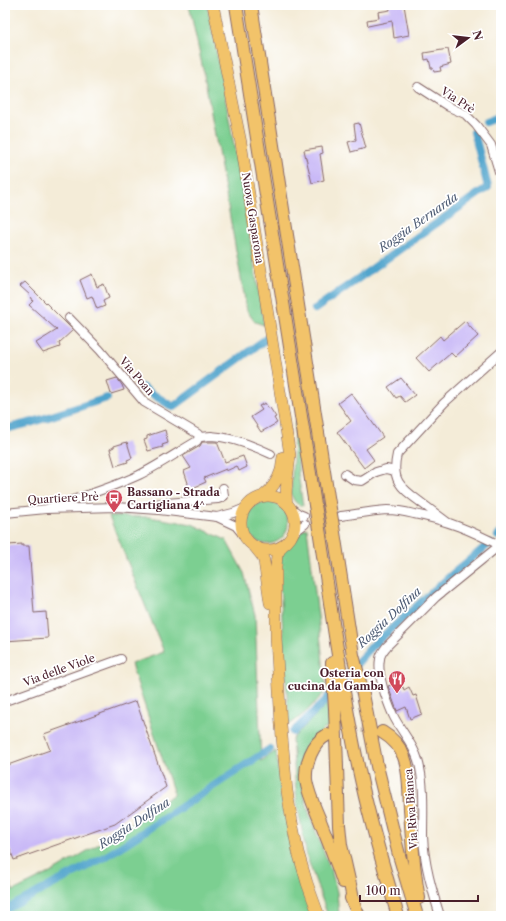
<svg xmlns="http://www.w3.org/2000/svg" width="506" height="921" viewBox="0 0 506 921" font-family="'Libre Caslon Text',serif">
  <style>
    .green { fill: #7ccf91; stroke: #63775e }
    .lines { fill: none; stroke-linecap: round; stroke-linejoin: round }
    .canal { stroke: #51a4cc; stroke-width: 8 }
    .building { fill: #c9b9f7 }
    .highway-tunnel { stroke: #d2c3b5; stroke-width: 12; stroke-dasharray: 12 6; stroke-linecap: butt }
    .minor-casing { stroke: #866768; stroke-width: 10 }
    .major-casing { stroke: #866768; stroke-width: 12 }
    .highway-casing { stroke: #866768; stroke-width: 14 }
    .minor { stroke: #fff; stroke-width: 8 }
    .major { stroke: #f2c36a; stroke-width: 11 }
    .highway { stroke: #f2c36a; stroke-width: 12 }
    .highway-bridge-casing { stroke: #866768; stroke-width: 14; stroke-linecap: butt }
    .highway-bridge { stroke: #f2c36a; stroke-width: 12 }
    .labels { text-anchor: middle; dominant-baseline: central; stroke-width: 3.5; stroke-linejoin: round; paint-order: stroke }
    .street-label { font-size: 11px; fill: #4a1f2b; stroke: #fff }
    .poi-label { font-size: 11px; font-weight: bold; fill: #4a1f2b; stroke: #fff; text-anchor: start }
    .water-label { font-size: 12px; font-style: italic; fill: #4d5b73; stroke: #fff }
  </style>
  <rect width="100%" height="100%" fill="#fff"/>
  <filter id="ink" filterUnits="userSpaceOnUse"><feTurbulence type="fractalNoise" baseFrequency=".025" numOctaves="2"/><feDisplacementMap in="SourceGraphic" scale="8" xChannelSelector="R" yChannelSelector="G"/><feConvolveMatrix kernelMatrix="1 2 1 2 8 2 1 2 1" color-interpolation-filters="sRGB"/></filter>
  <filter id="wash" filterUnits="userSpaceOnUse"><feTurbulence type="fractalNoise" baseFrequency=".012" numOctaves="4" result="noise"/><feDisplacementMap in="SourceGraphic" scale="16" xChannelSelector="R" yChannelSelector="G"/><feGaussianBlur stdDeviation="0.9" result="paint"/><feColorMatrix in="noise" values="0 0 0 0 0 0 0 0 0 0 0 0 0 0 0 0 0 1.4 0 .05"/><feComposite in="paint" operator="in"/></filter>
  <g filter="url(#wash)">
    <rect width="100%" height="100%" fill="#f4ecd8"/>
    <path class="green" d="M189 5H207C229 111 247 218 264 325L255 322 247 311 204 74Z
      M295 422 298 442V473L303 506C295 504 294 501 291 494Z
      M246 523a21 21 0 1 1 42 0a21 21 0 1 1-42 0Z
      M109 516 149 517 192 524 226 540 244 573 255 615 261 761 276 751 281 795 298 873 313 916H5V872L6 871 13 891 52 872 129 826 174 794 131 664 164 652Z
      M307 528 319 624 326 691 305 713 289 725 279 570 282 550 292 542 301 531Z
      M327 704 330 725 323 730 309 744 302 761V783L305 798 311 819 332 873 337 892 339 916H328L307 857 297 803 292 739Z"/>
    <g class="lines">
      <path class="canal" d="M486 122 501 116
        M315 309 488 187 474 132
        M141 387 173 407 266 339
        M5 429 33 422 107 398
        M498 536 501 533
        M293 732 325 701 372 646 455 572 490 543
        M5 910 108 855 270 749"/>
    </g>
    <g id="blocks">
      <path class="building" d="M389 5H404L409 35 394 38 392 21 368 26 367 20 379 18 378 12 390 10Z
        M448 49 451 64 440 67 441 71 434 72 433 68H431L429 59 425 60 424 53Z
        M359 123 366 148 351 152 348 142 356 140 354 124Z
        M322 147 323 153 320 154 324 180 312 183 304 150Z
        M92 274 97 287 104 284 109 298 103 301 105 306 97 309 92 296 87 298 80 280Z
        M25 282 73 330 59 343 60 347 43 353 36 343 57 330 29 305 33 301 30 297 31 296 20 286Z
        M465 321 478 336 455 357 451 353 429 372 416 358 440 336 443 340Z
        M117 378 122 385 124 390 111 394 107 381Z
        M401 378 415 395 405 402 400 396 396 398 388 387Z
        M351 393 383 437 366 449 374 460 364 468 337 432 351 421 338 403Z
        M265 403 269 409 270 408 276 417 274 418 277 423 261 432 251 417 262 410 259 406Z
        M165 430 168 443 162 445 163 447 148 451 144 440 147 439V436Z
        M127 442 132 458 127 460 128 462 115 466 110 449 114 447V446Z
        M202 442H217L225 462 243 456 247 467 239 471 237 466 226 471V469L204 478 206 482 184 492 188 483 184 471 191 468 183 456 200 446Z
        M22 544V546H29L34 613 46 612 48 638 5 641V547H8V545Z
        M398 683 399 688 403 687 404 690 409 687 413 696 416 695 422 714 410 719 406 707 397 711 388 686Z
        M136 701 166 787 115 824 14 860 5 836V766L50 750 44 734Z"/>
    </g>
  </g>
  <g filter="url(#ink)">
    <use href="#blocks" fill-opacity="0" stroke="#866768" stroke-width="1"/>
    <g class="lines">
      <path class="highway-tunnel" d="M327 735C345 727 360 723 379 731"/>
      <g class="minor-casing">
        <path id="minor" d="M418 87 449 107 465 114 476 125 491 145 501 178
          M199 437C203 437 207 436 211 436 231 437 254 446 271 454
          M345 474 354 480 362 481 376 472 386 469 395 471
          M146 507 153 504 218 499 221 498 224 496 223 488
          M291 508 299 514 304 516
          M46 509C77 498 109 489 139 475 159 465 178 452 197 441L199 437 198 434 144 402 100 350 69 318
          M5 513 46 509 116 507 159 510 217 517 236 526 245 537
          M341 516C356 514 372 511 387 510 396 510 406 512 414 514 447 520 472 531 501 546
          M217 517 233 513 245 508
          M447 522C438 515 428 508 419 501 400 487 391 480 397 454L444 403 501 352
          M293 533 305 524
          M5 701 121 659
          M440 916C432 890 424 863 423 836 423 811 425 784 418 760 413 743 400 730 393 715 387 701 377 674 380 659 380 654 384 650 387 646L436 597 500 545"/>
      </g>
      <g class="major-casing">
        <path id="major" d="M213 5 241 143 290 455C289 471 284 488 287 504
          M263 496C271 490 278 480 281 470 282 466 282 461 283 457
          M241 523a27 27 0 1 1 54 0a27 27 0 1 1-54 0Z
          M254 546 262 556 264 561 270 603
          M282 546 277 555 276 567V638L281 726 287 791 292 822 298 852 307 883 319 916"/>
      </g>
      <g class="highway-casing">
        <path id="highway" d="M236 5 315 505
          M251 5 329 503
          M333 526 353 655 363 694 377 766 399 855 417 916
          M319 529C332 614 343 700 362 784 372 829 385 872 398 916
          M332 663 335 708 339 825 341 845 351 889 354 905
          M382 732C392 738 400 746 404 757 410 773 409 792 410 809 412 839 413 869 419 898
          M327 735C312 743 305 764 306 780 308 793 314 806 319 818 327 839 336 860 343 882
          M351 898 359 916"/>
      </g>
      <use href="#minor" class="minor"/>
      <use href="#major" class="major"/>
      <use href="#highway" class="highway"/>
      <g class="highway-bridge-casing">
        <path id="highway-bridge" d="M329 503 333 526
          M315 505 319 529"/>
      </g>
      <use href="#highway-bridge" class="highway-bridge"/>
    </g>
  </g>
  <defs>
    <g id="bus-pin" transform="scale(0.9)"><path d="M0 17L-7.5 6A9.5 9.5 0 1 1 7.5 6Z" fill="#d1495b" stroke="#fff"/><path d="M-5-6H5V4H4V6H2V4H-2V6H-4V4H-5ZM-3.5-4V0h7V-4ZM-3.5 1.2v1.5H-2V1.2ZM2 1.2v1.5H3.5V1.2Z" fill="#fff"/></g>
    <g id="restaurant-pin" transform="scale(0.9)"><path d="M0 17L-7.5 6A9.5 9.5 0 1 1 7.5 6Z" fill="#d1495b" stroke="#fff"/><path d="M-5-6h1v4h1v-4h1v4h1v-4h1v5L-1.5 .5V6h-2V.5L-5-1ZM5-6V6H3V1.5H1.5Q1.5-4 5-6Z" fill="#fff"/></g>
  </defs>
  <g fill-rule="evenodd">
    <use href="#bus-pin" x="114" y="498"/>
    <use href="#restaurant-pin" x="397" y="679"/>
  </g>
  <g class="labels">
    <g class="street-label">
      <text transform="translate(458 100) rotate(33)">Via Prè</text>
      <text transform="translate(253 218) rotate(81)">Nuova Gasparona</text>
      <text transform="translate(137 376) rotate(49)">Via Poan</text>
      <text transform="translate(63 498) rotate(-3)">Quartiere Prè</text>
      <text transform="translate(59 670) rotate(-20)">Via delle Viole</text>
      <text transform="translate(411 809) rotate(-94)">Via Riva Bianca</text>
    </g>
    <g class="poi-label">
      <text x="127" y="492">Bassano - Strada<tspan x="127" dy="13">Cartigliana 4^</tspan></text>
      <text x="384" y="673" text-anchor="end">Osteria con<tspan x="384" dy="13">cucina da Gamba</tspan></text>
    </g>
    <g class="water-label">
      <text transform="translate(418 222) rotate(-35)">Roggia Bernarda</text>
      <text transform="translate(389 617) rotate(-43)">Roggia Dolfina</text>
      <text transform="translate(134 823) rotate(-33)">Roggia Dolfina</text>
    </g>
  </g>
  <rect width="506" height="921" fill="none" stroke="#fff" stroke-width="20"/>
  <g transform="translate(468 38) rotate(75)" stroke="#ffffff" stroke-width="3" paint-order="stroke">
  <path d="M0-3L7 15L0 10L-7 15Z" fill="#4a1f2b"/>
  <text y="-6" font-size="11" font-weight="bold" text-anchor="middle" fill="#4a1f2b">N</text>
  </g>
  <path d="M360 895v6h118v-6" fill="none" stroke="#4a1f2b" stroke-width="2"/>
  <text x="366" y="895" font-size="12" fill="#4a1f2b" stroke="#ffffff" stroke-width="3" paint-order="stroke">100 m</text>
</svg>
